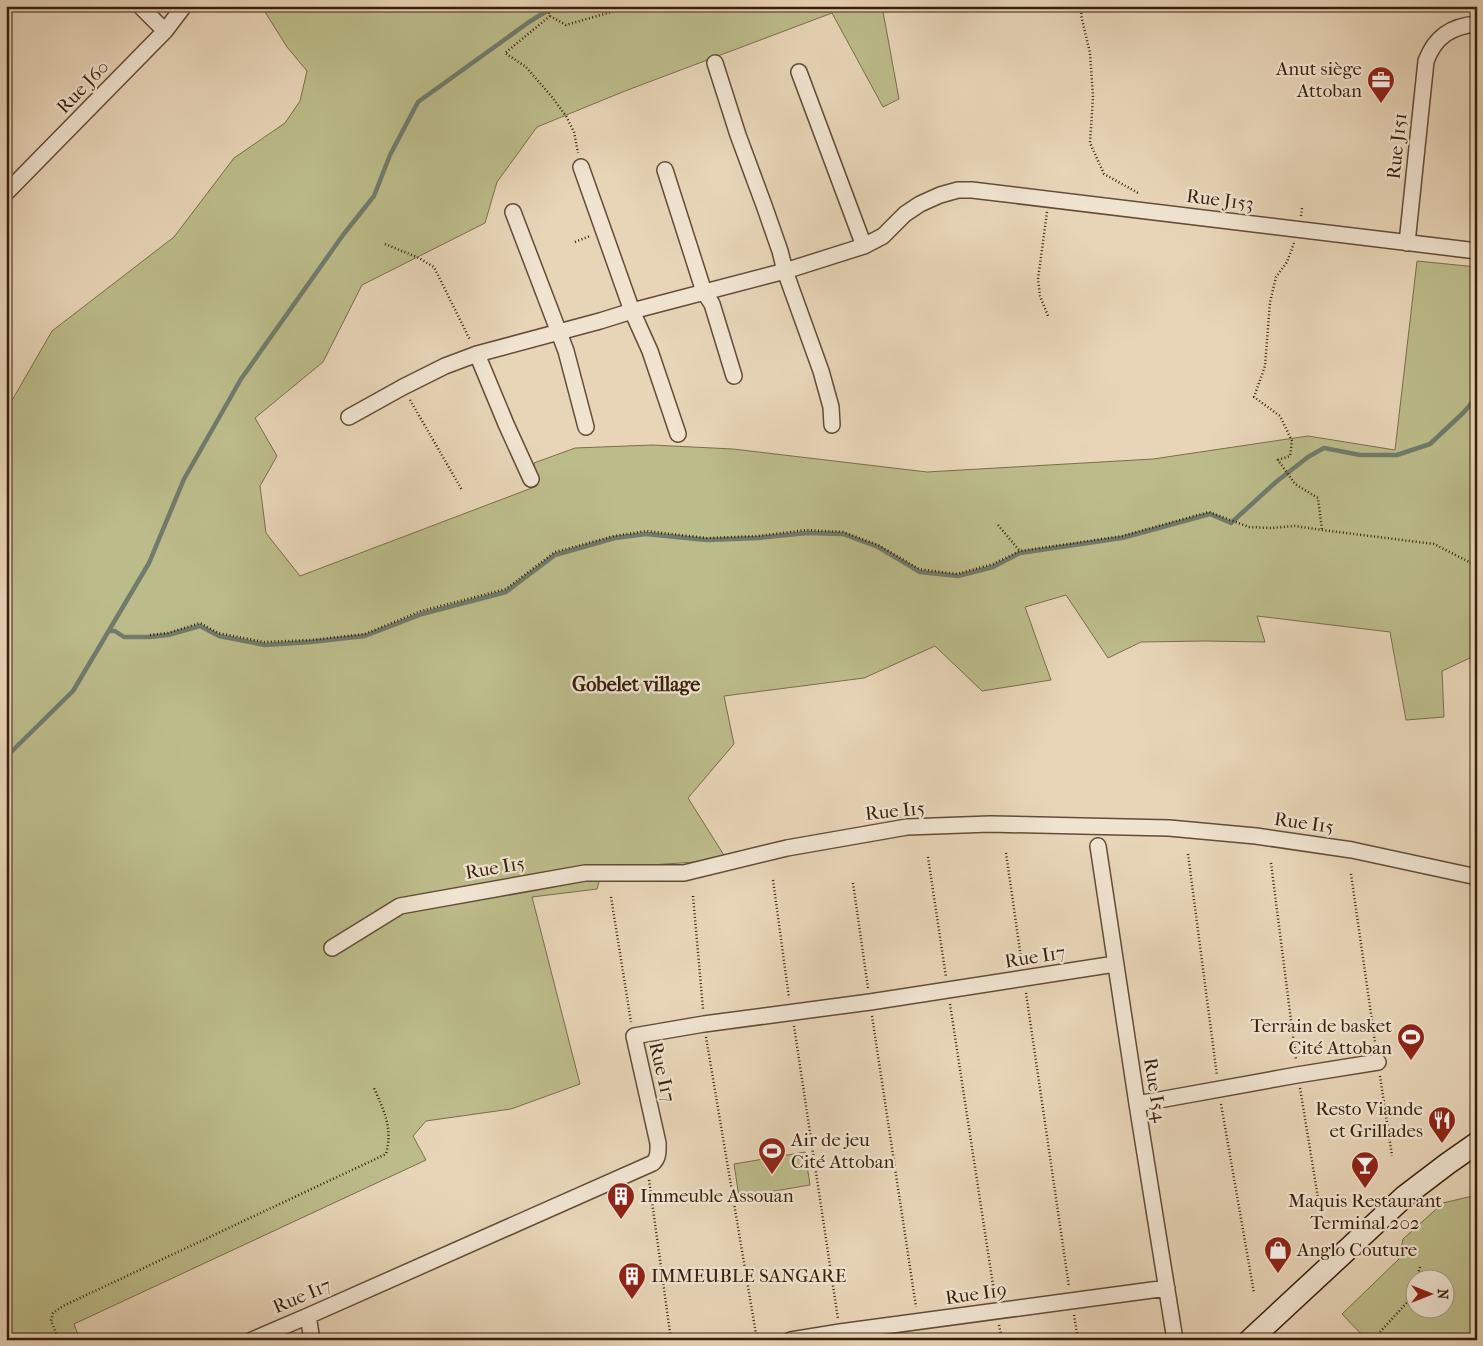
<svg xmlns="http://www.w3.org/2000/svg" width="1483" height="1346" viewBox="0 0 1483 1346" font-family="'IM FELL French Canon',serif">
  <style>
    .green { fill: #bcbc8a; stroke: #7a6e4a; fill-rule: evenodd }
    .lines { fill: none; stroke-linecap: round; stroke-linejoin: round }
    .stream { stroke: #717b6c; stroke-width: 4.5 }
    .street-casing { stroke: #634c36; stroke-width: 18 }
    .secondary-casing { stroke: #371f0a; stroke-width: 24 }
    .path { stroke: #371f0a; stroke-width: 2.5; stroke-dasharray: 1 2.5; stroke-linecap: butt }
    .street { stroke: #f0e4d1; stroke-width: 15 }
    .secondary { stroke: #f0e4d1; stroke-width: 21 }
    .labels { text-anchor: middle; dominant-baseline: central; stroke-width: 4.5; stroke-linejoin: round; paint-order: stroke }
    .poi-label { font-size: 19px; fill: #371f0a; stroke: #f0e4d1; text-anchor: start }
    .street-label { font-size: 19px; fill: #371f0a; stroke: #f0e4d1 }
    .neighbourhood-label { font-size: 20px; font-weight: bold; fill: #371f0a; stroke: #f0e4d1 }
  </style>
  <rect width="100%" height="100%" fill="#e8d5b8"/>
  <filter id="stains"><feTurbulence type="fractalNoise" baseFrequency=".004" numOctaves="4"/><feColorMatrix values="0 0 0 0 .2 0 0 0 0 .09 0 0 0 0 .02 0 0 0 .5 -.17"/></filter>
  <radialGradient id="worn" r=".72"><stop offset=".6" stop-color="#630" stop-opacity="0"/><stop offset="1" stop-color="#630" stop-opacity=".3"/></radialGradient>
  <path class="green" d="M263 6H882L899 99 883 107 832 13 625 91 537 127 497 182 485 223 362 285 323 362 255 418 277 456 260 486 266 533 300 576 537 486 534 463 575 448 652 445 733 449 927 472 1153 459 1308 436 1395 450 1417 261 1477 267V659L1470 658 1442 671 1444 717 1406 720 1390 632 1257 616 1265 642 1205 641 1141 642 1108 658 1066 595 1025 607 1051 680 982 691 935 646 864 678 724 696 734 744 688 798 727 860 603 868 597 889 532 897 580 1084 511 1109 426 1121 413 1136 426 1160 74 1324 80 1340H6V415L11 402 52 331 174 237 234 158 285 123 300 101 307 71 287 47 265 12Z
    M805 1152 810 1185 739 1197 734 1164Z
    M1477 1195V1340H1367L1342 1314 1399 1259 1403 1239 1443 1203ZM1416 1278H1446V1308H1416Z"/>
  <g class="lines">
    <path class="stream" d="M110 631H115L124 637H150L168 635 200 626 219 636 265 645 311 642 365 636 422 614 506 592 555 555 615 538 646 534 707 540 758 538 807 533 843 534 878 547 920 572 958 576 993 567 1020 553 1122 538 1210 514 1231 523 1276 482 1308 457 1324 448 1360 455H1397L1430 444 1463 413 1477 397
      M6 757 73 691 149 563 184 479 241 379 343 235 374 196 390 155 418 102 529 22 555 6"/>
    <g class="street-casing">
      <path id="street" d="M140 6 165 31
        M715 63 738 135 765 208 780 251 785 271 821 371 831 407 832 425
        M799 72 864 246
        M581 167 632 311 650 351 678 434
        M665 170 704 292 712 304 734 376
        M6 193 165 31 184 6
        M513 212 566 351 586 427
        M1407 243 1426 61C1435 37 1451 26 1477 24
        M477 354 506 424 531 479
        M349 417 403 387 445 366 477 354 600 321 632 311 785 271 864 246 883 236 905 214 920 204 940 195 958 190H972L1477 251
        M1098 846 1137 1104 1175 1340
        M332 948 400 906 585 873H684L787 848 907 827 990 824 1169 828 1256 836 1352 850 1477 877
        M1137 1104 1297 1075 1378 1062
        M308 1316 312 1340
        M252 1340 308 1316 653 1163C659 1157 658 1151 658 1143L634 1036 704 1024 870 1002 1115 964
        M791 1340 840 1332 1167 1288"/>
    </g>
    <g class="secondary-casing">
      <path id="secondary" d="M1250 1340 1405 1196 1447 1164 1477 1143"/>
    </g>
    <path class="path" d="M547 6 550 16 566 25 632 6
      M1082 6 1081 15 1090 53 1093 97 1090 143 1104 174 1140 194
      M550 16 505 53 526 67 552 97 566 116 574 132 578 153
      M1047 212 1038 279 1040 296 1048 316
      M1301 216 1302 208
      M575 242 590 236
      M1294 243 1287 262 1276 277 1270 302 1265 366 1254 397 1280 416 1292 441 1290 456 1278 460 1295 484 1318 498 1322 530
      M385 244 419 258 434 267 470 340
      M410 400 462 490
      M998 525 1019 550
      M150 635 168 633 200 623 218 633 264 642 311 640 365 634 421 611 506 589 555 552 614 536 646 531 707 538 758 536 806 530 843 532 878 545 919 569 957 574 993 564 1020 551 1122 536 1209 512 1249 527 1270 528 1295 526 1322 530 1434 544 1477 566
      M1006 853 1022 965
      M1188 854 1217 1076
      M928 857 946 977
      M1271 863 1296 1060
      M1351 874 1376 1049
      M773 880 789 998
      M853 883 868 988
      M693 896 703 1009
      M611 897 631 1022
      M1026 993 1069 1287
      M950 1004 995 1298
      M872 1016 916 1307
      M794 1026 838 1319
      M706 1037 757 1340
      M1380 1076 1392 1156
      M1300 1088 1319 1204
      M1221 1104 1254 1293
      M649 1180 671 1340
      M1418 1277 1423 1278
      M1417 1278 1420 1267
      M1074 1315 1078 1340
      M999 1325 1002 1340
      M1380 1332 1413 1296 1416 1287
      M59 1340 51 1321 53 1313 63 1306 386 1154C393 1128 384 1111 374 1088"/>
    <use href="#street" class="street"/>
    <use href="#secondary" class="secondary"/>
  </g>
  <defs>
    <g id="office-pin" transform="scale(1.4375)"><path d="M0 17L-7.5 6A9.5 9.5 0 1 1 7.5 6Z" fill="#8f2418" stroke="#f0e4d1"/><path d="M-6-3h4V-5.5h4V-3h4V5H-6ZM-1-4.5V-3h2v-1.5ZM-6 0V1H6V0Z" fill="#fff"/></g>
    <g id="stadium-pin" transform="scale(1.4375)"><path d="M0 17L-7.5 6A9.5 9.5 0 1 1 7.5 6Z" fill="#8f2418" stroke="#f0e4d1"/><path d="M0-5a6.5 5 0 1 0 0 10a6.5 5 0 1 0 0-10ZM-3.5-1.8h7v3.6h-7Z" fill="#fff"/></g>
    <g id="restaurant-pin" transform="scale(1.4375)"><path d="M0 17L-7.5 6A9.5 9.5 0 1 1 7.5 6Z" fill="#8f2418" stroke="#f0e4d1"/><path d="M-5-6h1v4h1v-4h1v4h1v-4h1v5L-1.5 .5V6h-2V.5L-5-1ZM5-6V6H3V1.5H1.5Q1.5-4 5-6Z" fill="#fff"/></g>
    <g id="bar-pin" transform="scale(1.4375)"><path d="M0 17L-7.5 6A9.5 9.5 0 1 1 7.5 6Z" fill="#8f2418" stroke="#f0e4d1"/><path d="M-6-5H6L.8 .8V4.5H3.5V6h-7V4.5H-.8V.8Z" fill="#fff"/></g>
    <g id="building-pin" transform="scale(1.4375)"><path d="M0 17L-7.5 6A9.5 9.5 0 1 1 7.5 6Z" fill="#8f2418" stroke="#f0e4d1"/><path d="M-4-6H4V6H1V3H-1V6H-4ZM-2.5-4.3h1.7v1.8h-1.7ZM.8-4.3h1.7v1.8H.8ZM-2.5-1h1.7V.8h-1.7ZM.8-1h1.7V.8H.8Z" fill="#fff"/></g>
    <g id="shop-pin" transform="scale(1.4375)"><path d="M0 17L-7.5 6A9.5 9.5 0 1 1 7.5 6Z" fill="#8f2418" stroke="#f0e4d1"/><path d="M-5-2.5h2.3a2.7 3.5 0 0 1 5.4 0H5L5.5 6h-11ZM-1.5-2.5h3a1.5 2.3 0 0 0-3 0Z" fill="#fff"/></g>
  </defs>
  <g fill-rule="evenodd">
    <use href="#office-pin" x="1381" y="80"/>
    <use href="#stadium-pin" x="1411" y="1037"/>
    <use href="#restaurant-pin" x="1442" y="1120"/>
    <use href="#stadium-pin" x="772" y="1151"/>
    <use href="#bar-pin" x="1365" y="1165"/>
    <use href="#building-pin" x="621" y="1196"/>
    <use href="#shop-pin" x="1278" y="1250"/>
    <use href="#building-pin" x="632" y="1276"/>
  </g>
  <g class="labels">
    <g class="poi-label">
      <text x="1362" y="69" text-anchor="end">Anut siège<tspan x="1362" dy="22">Attoban</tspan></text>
      <text x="1392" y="1026" text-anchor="end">Terrain de basket<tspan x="1392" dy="22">Cité Attoban</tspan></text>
      <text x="1423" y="1109" text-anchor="end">Resto Viande<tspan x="1423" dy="22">et Grillades</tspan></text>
      <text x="791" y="1140">Air de jeu<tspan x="791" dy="22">Cité Attoban</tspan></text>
      <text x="640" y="1196">Immeuble Assouan</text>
      <text x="1365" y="1201" text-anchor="middle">Maquis Restaurant<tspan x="1365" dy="22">Terminal 202</tspan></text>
      <text x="1297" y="1250">Anglo Couture</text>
      <text x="651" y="1276">IMMEUBLE SANGARE</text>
    </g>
    <g class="street-label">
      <text transform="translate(83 87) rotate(-46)">Rue J60</text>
      <text transform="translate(1397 146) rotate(-84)">Rue J151</text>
      <text transform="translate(1220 200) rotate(7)">Rue J153</text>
      <text transform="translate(895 811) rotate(-6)">Rue I15</text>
      <text transform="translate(1304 823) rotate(8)">Rue I15</text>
      <text transform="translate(495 868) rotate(-10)">Rue I15</text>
      <text transform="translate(1035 957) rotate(-9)">Rue I17</text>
      <text transform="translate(662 1072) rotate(77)">Rue I17</text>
      <text transform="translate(1155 1090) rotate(81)">Rue I54</text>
      <text transform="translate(976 1294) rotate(-8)">Rue I19</text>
      <text transform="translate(302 1296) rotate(-23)">Rue I17</text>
    </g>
    <g class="neighbourhood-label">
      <text x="636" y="684">Gobelet village</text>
    </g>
  </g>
  <rect width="1483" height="1346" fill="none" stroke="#e8d5b8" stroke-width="25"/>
  <rect x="8" y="8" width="1468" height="1331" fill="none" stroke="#371f0a" stroke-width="2.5"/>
  <rect x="12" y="12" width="1458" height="1321" fill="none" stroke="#371f0a"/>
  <g transform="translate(1430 1294) rotate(90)"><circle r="24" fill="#f0e4d1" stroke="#a69581"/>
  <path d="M0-4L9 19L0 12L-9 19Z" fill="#8f2418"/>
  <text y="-8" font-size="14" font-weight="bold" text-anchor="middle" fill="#371f0a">N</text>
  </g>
  <rect width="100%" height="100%" filter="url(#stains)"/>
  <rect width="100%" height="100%" fill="url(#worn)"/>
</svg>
